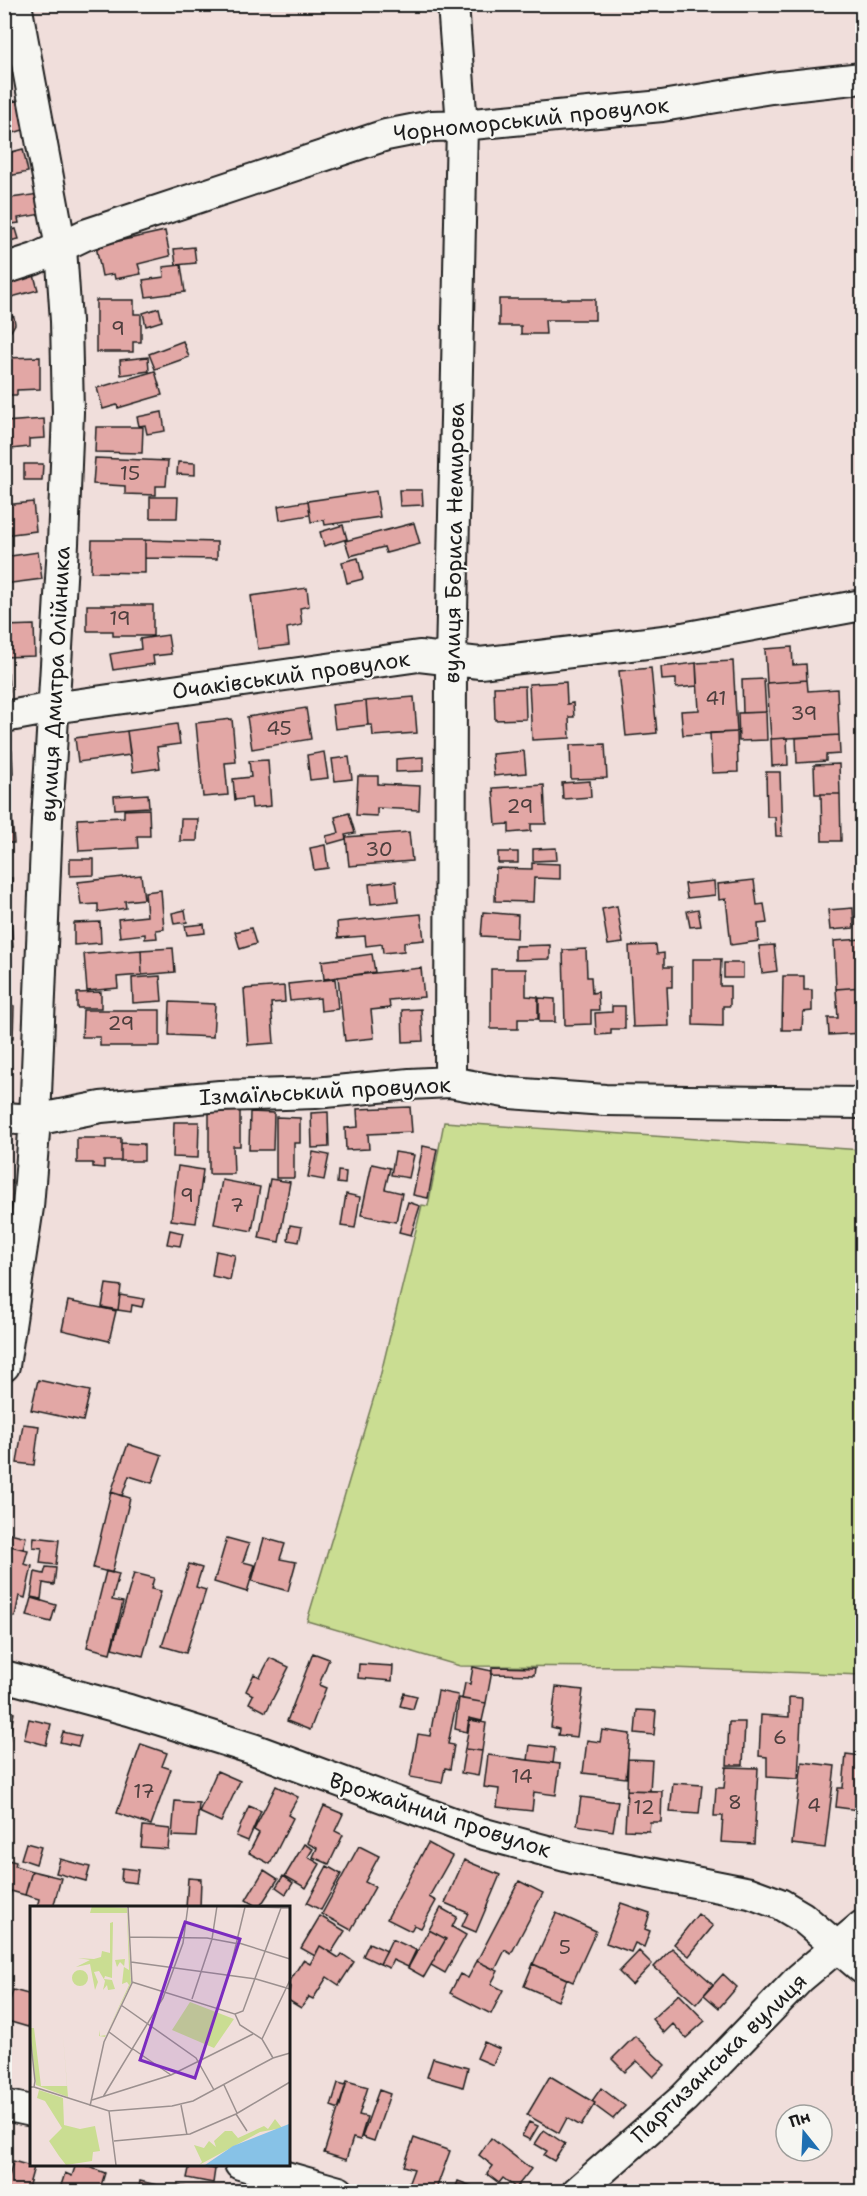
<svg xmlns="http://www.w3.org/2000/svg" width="867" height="2196" viewBox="0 0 867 2196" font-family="'Shantell Sans',sans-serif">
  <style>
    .green { fill: #cadd92; stroke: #737c57; stroke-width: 1.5 }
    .building { fill: #e2a7a5; stroke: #1c1c1c; stroke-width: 1.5 }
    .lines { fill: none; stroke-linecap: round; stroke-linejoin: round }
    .minor-casing { stroke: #1c1c1c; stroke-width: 34 }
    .minor { stroke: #f6f6f2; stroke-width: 30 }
    .labels { text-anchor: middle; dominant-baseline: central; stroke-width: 4.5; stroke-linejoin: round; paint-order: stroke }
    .number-label { font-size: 20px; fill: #4e3f3e }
    .street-label { font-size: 22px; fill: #1c1c1c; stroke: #f6f6f2 }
    .inset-road { fill: none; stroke: #9b908f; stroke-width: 1.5 }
    .view { fill: #7b2cbf; fill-opacity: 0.15; stroke: #7b2cbf; stroke-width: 3 }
    .inset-edge { fill: none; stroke: #1c1c1c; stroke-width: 3 }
  </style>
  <rect width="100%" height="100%" fill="#f0dedb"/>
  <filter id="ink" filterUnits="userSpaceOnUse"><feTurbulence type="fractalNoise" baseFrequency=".0167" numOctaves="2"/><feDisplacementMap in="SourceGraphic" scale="12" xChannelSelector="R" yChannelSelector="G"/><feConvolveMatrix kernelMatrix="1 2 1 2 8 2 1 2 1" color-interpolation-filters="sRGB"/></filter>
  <g filter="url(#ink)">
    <path class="green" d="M444 1122 862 1150V1675L646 1667 460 1666 307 1621 380 1377 422 1205 428 1206Z"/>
    <path class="building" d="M17 100 26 129 4 136V105Z
      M23 149 28 172 4 177V154Z
      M39 194 42 214 18 218 19 223 4 225V199Z
      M16 229 19 239 4 242V232Z
      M165 231 170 256 138 264 141 274 115 279 114 274 102 276 96 246Z
      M194 247 196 263 176 265 174 249Z
      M181 265 185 292 146 297 143 280 164 277 163 267Z
      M34 275 38 290 4 299V283Z
      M499 299H595V320H545L546 334H521V326H499Z
      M96 300H134V314H141V342H133V352H96Z
      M159 308 162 321 146 326 143 313Z
      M4 312 14 317 15 324 11 331 4 332Z
      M183 341 189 357 155 369 149 354Z
      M40 357V389L17 390V395H4V358Z
      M148 357 149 371 121 375 120 360Z
      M155 371 162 395 118 408 117 405 103 409 97 388Z
      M162 412 165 431 147 434 145 425 139 426 137 417Z
      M44 419 45 438 29 439V447L11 449V439H4V422Z
      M96 427H143L142 453 95 452Z
      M95 458 168 461 166 486H156V495L125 494V486L93 484Z
      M178 462 195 463V475L177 474Z
      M24 464H43L42 480H24Z
      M399 490H422L423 505 400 506Z
      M376 491 380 517 325 525 324 520 311 522 308 501Z
      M150 497H178L177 518H150Z
      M308 501 310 515 280 520 278 506Z
      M33 502 36 531 4 535V505Z
      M414 523 420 544 386 553 384 547 350 556 345 541Z
      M343 525 347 539 324 546 320 532Z
      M92 540H145V573L91 572Z
      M145 540 217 542V559L145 558Z
      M38 552 42 579 4 584V557Z
      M358 558 363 579 347 583 342 562Z
      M307 588 309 606 300 608 302 625 287 628 289 645 258 649 251 596Z
      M87 605H153V636H113V631H87Z
      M34 625 35 656 4 657V626Z
      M168 635 171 654 153 656 154 664 113 670 110 654 141 649 140 639Z
      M792 647 793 665 806 664 807 680 767 683 765 649Z
      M733 661 737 732 683 735 681 711 699 710 696 663Z
      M696 663 697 686 676 688V679L662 680 661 667Z
      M651 668 657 733 626 736 619 671Z
      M8 674 9 691H4V675Z
      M764 679 766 712 743 713 742 680Z
      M807 680 808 691 837 689 839 735 771 739 767 683Z
      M566 682 567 704 573 703 574 717H569L570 738 532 740 529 684Z
      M525 686 526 719 495 720 494 687Z
      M414 697 417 733 373 736 372 725H368L366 701Z
      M366 701 368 725 335 729 332 705Z
      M306 708 311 739 252 749 247 717Z
      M766 712 767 740 739 741 738 713Z
      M232 719 236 762 225 763 228 795 203 797 196 723Z
      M177 724 180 744 157 747 160 768 133 772 127 731Z
      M127 731 130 755 78 762 75 738Z
      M737 732 738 772 712 773 710 733Z
      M839 735 840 754 826 755V761L797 763 796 738Z
      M787 738 788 765 772 766 771 739Z
      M605 744 607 778 571 779 570 745Z
      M4 751H12L13 774H4Z
      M524 751 526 773 494 776 492 754Z
      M324 752 328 778 310 780 307 755Z
      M349 757 352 779 335 781 332 759Z
      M423 757V771L396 772V759Z
      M268 760 271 806 252 808 251 798 235 800 233 779 251 777 249 761Z
      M839 764 840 794H815L814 765Z
      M766 772H780L782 836H776L775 817H767Z
      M358 776H378V784L420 786 419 810 377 808V816L356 815Z
      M590 781 591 797 563 799 562 783Z
      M544 785 546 824H531V831L509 833V824L496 825 493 788Z
      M148 794 149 807 115 809 114 796Z
      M821 794H840L841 841H822Z
      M149 809 150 836H137L138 848 79 851 77 819 124 817V810Z
      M349 813 355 833 345 835 346 839 328 844 326 836 339 833 335 817Z
      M4 817H12L14 843H4Z
      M181 819H198L197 841H180Z
      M409 832 412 861 349 866 346 837Z
      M325 845 328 868 314 870 310 848Z
      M556 848 557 860 533 861V849Z
      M498 852H518V863H498Z
      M70 859H94V875L70 876Z
      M532 863 560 864V879L534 878 533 902 495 901 496 868 532 869Z
      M141 875 144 899 125 901 126 908 98 912V904L81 905 78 882Z
      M4 877 12 878 11 902H4Z
      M754 880 757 905 764 904 767 923 758 924 759 941 731 945 726 899 719 900 718 884Z
      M396 881 398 901 371 904 369 884Z
      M714 881 715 895 687 898 685 884Z
      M161 890 164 929 156 930 157 938 145 939V934L120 937 118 919 147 916 145 892Z
      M617 906 623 943 608 945 602 909Z
      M853 908 854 928 830 930 828 910Z
      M698 909 701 926 690 927 687 911Z
      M185 910 187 922 174 924 172 913Z
      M483 912 518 915 517 938 481 936Z
      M421 914 424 940 404 942V951L383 953 382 944 366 946 365 936 338 938 337 922Z
      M11 921 13 947 4 948V922Z
      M100 922 101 943 74 945V923Z
      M204 924 205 933 187 935 185 926Z
      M251 928 256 944 240 949 235 932Z
      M862 939V987L836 989 834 941Z
      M550 945V959L515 960V946Z
      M656 945 657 954 664 953V967H672V987H667L669 1026 633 1027 629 946Z
      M774 945 777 971 762 973 759 946Z
      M173 948 175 972 142 975 141 950Z
      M586 949 587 977H591L592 993 598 992 599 1010H591V1024L565 1025 563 950Z
      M141 950 142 975 117 977 118 988 87 991 84 954Z
      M372 954 375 972 324 979 322 961Z
      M693 959H721L720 986H730V1006H723V1026L693 1025Z
      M724 963H743V978H724Z
      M421 968 424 997 389 1000 390 1008 371 1010 374 1038 345 1041 338 977Z
      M491 969H526V996L538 997V1019H518V1029H491Z
      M160 976 162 1001 133 1003 132 978Z
      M783 976H804V990H812V1011L803 1012 802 1030H782Z
      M335 979 338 1009 321 1011 320 998 290 1001 288 984Z
      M284 986 285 1002 271 1003 274 1043 248 1045 244 989Z
      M862 987V1033L829 1035 828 1018H838L836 989Z
      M101 992V1008H77V993Z
      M539 998 555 999V1022H539Z
      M170 1002 215 1004 213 1037 169 1035Z
      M4 1006H14L13 1039 4 1038Z
      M612 1006H625V1029H611V1034L596 1035 595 1013 612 1012Z
      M421 1009 423 1041 403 1042 402 1010Z
      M83 1010H160V1046H100V1037H82Z
      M410 1107 412 1132 368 1134 369 1149 346 1150 345 1128 358 1127 357 1109Z
      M209 1111H240V1146H233L234 1174H209Z
      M250 1112 274 1113 273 1150H249Z
      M328 1112 329 1147 312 1148 311 1113Z
      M276 1117 300 1118V1143H294V1178H276Z
      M174 1122H199L198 1158 173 1157Z
      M77 1138H121V1161H104V1168L93 1167V1163H77Z
      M121 1143 144 1144V1161H121Z
      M423 1146 437 1149 428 1198 413 1195Z
      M313 1152 329 1155 324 1180 308 1177Z
      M395 1152 414 1155 409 1178 391 1175Z
      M372 1164 390 1168 385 1189 402 1193 396 1222 361 1215Z
      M178 1166 203 1170 196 1223 171 1220Z
      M338 1171 346 1172 345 1184 337 1183Z
      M270 1179 290 1182 279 1242 259 1238Z
      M222 1180 260 1187 252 1231 214 1224Z
      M346 1194 360 1197 355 1228 341 1226Z
      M408 1202 420 1206 411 1235 399 1232Z
      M290 1225 302 1227 299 1242 288 1240Z
      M170 1230 183 1233 180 1246 167 1244Z
      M216 1251 235 1255 230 1280 212 1276Z
      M106 1284 121 1286 118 1310 102 1307Z
      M120 1295 144 1299 142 1307 132 1305 131 1312 118 1310Z
      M68 1301 116 1311 109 1341 62 1330Z
      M38 1380 90 1391 83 1421 31 1410Z
      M23 1424 39 1426 34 1465 17 1463Z
      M128 1444 162 1455 152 1483 129 1476 122 1496 111 1492Z
      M111 1492 130 1498 112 1573 93 1568Z
      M6 1532 26 1537 23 1549 10 1546 11 1544 4 1542Z
      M34 1537 59 1540 56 1565 40 1563 42 1548 33 1547Z
      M227 1538 249 1544 243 1562 255 1565 247 1592 214 1582Z
      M264 1538 285 1544 280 1559 296 1562 288 1591 252 1581Z
      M6 1545 28 1550 24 1564 32 1566 25 1598 19 1596 15 1617 4 1614Z
      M189 1564 202 1568 196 1587 206 1590 186 1653 162 1646Z
      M46 1567 56 1568 54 1585 43 1583 41 1599 31 1597 35 1572 44 1574Z
      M106 1571 119 1574 112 1600 123 1602 110 1653 87 1647Z
      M134 1573 154 1578 151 1589 161 1591 143 1656 112 1648Z
      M32 1598 56 1605 51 1622 27 1616Z
      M313 1653 329 1659 319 1685 326 1688 310 1730 287 1721Z
      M270 1658 289 1667 266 1712 249 1703 253 1695 246 1691 254 1674 260 1677Z
      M359 1664 393 1666 392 1681 358 1678Z
      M473 1667 492 1671 486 1703 462 1699 465 1683 470 1684Z
      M492 1667 535 1668 534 1675 492 1674Z
      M556 1687 583 1690 577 1737 558 1735 559 1729 551 1727Z
      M438 1691 458 1695 448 1744 454 1745 450 1769 445 1768 442 1783 410 1777 418 1734 430 1736Z
      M404 1693 417 1696 413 1709 400 1706Z
      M789 1697 802 1698 798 1779 767 1777V1757L759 1756 761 1715 789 1717Z
      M459 1698 486 1703 482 1721 469 1718 467 1732 455 1729Z
      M637 1710 656 1711 654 1735 635 1733Z
      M4 1712 14 1713 6 1753 4 1752Z
      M29 1719 51 1724 46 1745 24 1739Z
      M470 1720 486 1723 482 1751 465 1749Z
      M729 1722H745L743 1765H727Z
      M602 1730 630 1734 626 1778 583 1773 587 1740 600 1742Z
      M63 1732 81 1736 78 1746 60 1742Z
      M141 1744 167 1753 162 1766 171 1769 151 1825 117 1813Z
      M530 1745 555 1748 553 1763 528 1760Z
      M465 1749 482 1751 478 1776 461 1773Z
      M846 1754 862 1756 858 1810 836 1807 838 1788H843Z
      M488 1755 560 1764 556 1795 534 1792 532 1811 497 1807 499 1789 484 1787Z
      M628 1759 652 1760 650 1791 627 1790Z
      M802 1762 835 1766 825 1848 792 1844Z
      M726 1767 758 1768 754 1844 721 1842 723 1816H714L716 1788H724Z
      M217 1771 240 1781 221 1822 199 1812Z
      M673 1783 702 1785 699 1814 670 1812Z
      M276 1786 298 1797 288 1815 293 1818 270 1864 249 1853 259 1833 254 1830Z
      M627 1790 662 1791 661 1822H650L649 1831 625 1830Z
      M581 1797 618 1802 613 1831 577 1825Z
      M175 1801 199 1803 196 1837 172 1836Z
      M4 1802 9 1803 4 1832Z
      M249 1806 261 1811 248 1841 236 1836Z
      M324 1806 343 1814 335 1831 343 1835 329 1864 313 1857 317 1848 307 1843Z
      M143 1826 170 1829 168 1849 141 1847Z
      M26 1843 41 1847 36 1864 21 1859Z
      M428 1843 452 1856 429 1897 436 1901 421 1928 414 1925 411 1931 387 1919Z
      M304 1844 313 1849 308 1857 320 1864 306 1888 285 1876Z
      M359 1846 379 1856 365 1882 375 1887 351 1930 322 1914Z
      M4 1859 16 1862 15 1866 32 1871 25 1895 4 1889 7 1881H4Z
      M60 1859 90 1867 86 1881 56 1873Z
      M464 1860 500 1875 476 1932 462 1926 468 1913 445 1903Z
      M327 1866 341 1874 321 1910 307 1903Z
      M122 1868 138 1870 136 1883 121 1881Z
      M264 1870 278 1879 259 1908 246 1900Z
      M32 1871 61 1878 53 1908H37L39 1899 25 1895Z
      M283 1876 293 1883 286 1894 276 1887Z
      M188 1878 201 1879 200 1908H186Z
      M519 1881 543 1893 511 1954 505 1950 495 1970 477 1961Z
      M4 1889 11 1891 5 1914H4Z
      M621 1903 650 1913 645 1929 650 1931 644 1947 635 1943 631 1952 606 1943Z
      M441 1908 457 1917 452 1927 466 1935 445 1973 431 1965 446 1939 429 1930Z
      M556 1913 596 1931 573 1982 533 1964Z
      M698 1914 713 1926 689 1956 674 1944Z
      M320 1916 345 1931 331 1953 320 1946 315 1956 301 1948Z
      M429 1930 446 1939 424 1977 408 1968Z
      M392 1939 416 1950 408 1967 393 1960 389 1968 380 1964Z
      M369 1943 387 1951 380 1964 363 1956Z
      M320 1946 339 1958 342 1954 354 1962 339 1985 327 1977 313 1999 309 1997 301 2008 288 2000 290 1987 288 1984 303 1960 310 1964Z
      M672 1948 713 1984 696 2004 654 1967Z
      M639 1951 652 1964 632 1985 619 1972Z
      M477 1961 498 1971 491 1984 503 1990 491 2014 450 1993 460 1974 468 1978Z
      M533 1964 567 1979 558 2001 524 1986Z
      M723 1974 737 1987 719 2008 704 1995Z
      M13 1990 32 1995V2017L28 2027 4 2020Z
      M679 1994 705 2021 686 2038 673 2024 664 2033 652 2019Z
      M635 2036 665 2065 653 2077 637 2061 625 2072 612 2059Z
      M484 2042 500 2049 493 2065 477 2058Z
      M433 2058 468 2068 463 2087 427 2077Z
      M550 2076 595 2103 581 2126 567 2118 559 2133 527 2115Z
      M347 2081 368 2087 359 2115 367 2117 360 2140 353 2138 346 2160 324 2153Z
      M338 2083 346 2085 339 2109 331 2106Z
      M601 2088 625 2106 613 2119 594 2105 595 2103 592 2101Z
      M379 2090 390 2094 374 2141 362 2137Z
      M529 2122 538 2126 530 2140 522 2136Z
      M544 2130 565 2144 554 2161 544 2155 547 2151 535 2144Z
      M414 2138 450 2151 435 2192H425L408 2185 414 2169 404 2166Z
      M491 2138 531 2169 516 2188 503 2178 499 2183 487 2174 493 2166 479 2155Z
      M13 2161 34 2167 27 2192H5Z
      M76 2164H82L105 2173 99 2192H59L65 2173 72 2176Z
      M190 2164 215 2169 213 2183 187 2178Z
      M140 2181 174 2189 173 2192H138Z
      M458 2181 482 2190 481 2192H454Z
      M179 2186 205 2192H178Z"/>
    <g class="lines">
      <g class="minor-casing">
        <path id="minor" d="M4 269 35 259 85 235 386 135 432 126 462 125 662 106 771 88 862 78
          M4 717 53 708 419 656 480 663 672 640 862 605
          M450 1082 451 662 462 125 453 4
          M4 1118 35 1120 101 1107 220 1096 315 1093 410 1084 450 1082 510 1093 605 1100 862 1103
          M4 1366 28 1207 35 1120 47 820 63 544 68 412 66 321 61 248 16 4
          M4 1676 129 1710 253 1749 477 1832 573 1858 750 1893 780 1904 802 1917 862 1968
          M4 2105 32 2111
          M240 2164 339 2192
          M577 2192 684 2098 800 1978 862 1926"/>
      </g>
      <use href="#minor" class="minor"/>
    </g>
  </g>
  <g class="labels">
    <g class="number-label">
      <text x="118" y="328">9</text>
      <text x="130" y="473">15</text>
      <text x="120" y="618">19</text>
      <text x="716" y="698">41</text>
      <text x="804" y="713">39</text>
      <text x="279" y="728">45</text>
      <text x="520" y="806">29</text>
      <text x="379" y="849">30</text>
      <text x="121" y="1023">29</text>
      <text x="187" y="1195">9</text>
      <text x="237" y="1205">7</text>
      <text x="780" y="1737">6</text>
      <text x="522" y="1776">14</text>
      <text x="144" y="1791">17</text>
      <text x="735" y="1802">8</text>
      <text x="814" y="1805">4</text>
      <text x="644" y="1807">12</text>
      <text x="565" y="1947">5</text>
    </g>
    <g class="street-label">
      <text transform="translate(531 119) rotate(-6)">Чорноморський провулок</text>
      <text transform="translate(454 543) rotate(-89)">вулиця Бориса Немирова</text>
      <text transform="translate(291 675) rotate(-8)">Очаківський провулок</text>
      <text transform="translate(55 684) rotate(-87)">вулиця Дмитра Олійника</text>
      <text transform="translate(325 1091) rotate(-3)">Ізмаїльський провулок</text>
      <text transform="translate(440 1815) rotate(18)">Врожайний провулок</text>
      <text transform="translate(719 2058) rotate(-44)">Партизанська вулиця</text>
    </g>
  </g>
  <g transform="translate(30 1906)">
    <rect width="260" height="260" fill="#f0dedb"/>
    <path d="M62 0 97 2 101 77 75 131 69 130V124L70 130 76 129 99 79 97 76 92 78 94 60 90 56 87 61 85 54 95 53 94 61 99 64 97 7H60ZM83 16 82 72 75 70 74 73 82 74 85 83 78 84 77 79 73 84 75 75 69 65 64 66 68 76 65 84 60 58 46 61 60 54 48 52 64 53 71 51 72 45 80 47V17ZM42 72a8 8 0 1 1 16 0a8 8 0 1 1-16 0ZM160 96 204 113 184 142 142 124ZM0 122H4L11 180H37L33 128 38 191 6 179ZM9 184 33 192 34 219 50 223 65 220 70 245 63 246 62 255 36 259 29 250 19 235 32 222 15 195 7 192ZM245 213 252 222 230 226 169 259 172 256 164 239 174 242 179 235 186 241 184 235 195 225H202L208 232 234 220 238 223Z" fill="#cadd92"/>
    <path d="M259 218V259H175L203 240Z" fill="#87c2e7"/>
    <path class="inset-road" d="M190 0 260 2M100 31 177 32 209 38M209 37 260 53M101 56 226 73 260 83M198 72 215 1M102 76 205 108 210 119 232 133 243 152M162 93 182 33 187 0M91 99 166 152 184 184M205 108 213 105 251 2M79 126 103 144M0 128 5 175 4 181H0M232 133 260 74M103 143 141 169M194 179 207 207M4 181 79 205 142 200 163 195 243 152 260 147M73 191 133 92 153 37 158 0M62 194 141 169 223 128M151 199 157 229M60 200 74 136 102 77 98 0M79 205 86 259M206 208 217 225M84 235 160 228 206 208 260 176"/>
    <path class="view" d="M155 16 210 33 165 172 110 154Z"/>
    <rect width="260" height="260" class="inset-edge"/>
  </g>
  <rect width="867" height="2196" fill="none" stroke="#f6f6f2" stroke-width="24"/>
  <rect x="12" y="12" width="843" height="2172" fill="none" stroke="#1c1c1c" stroke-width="2" filter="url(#ink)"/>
  <g transform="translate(804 2133) rotate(342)"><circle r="28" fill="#f6f6f2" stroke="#9f9f9c" stroke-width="1.5"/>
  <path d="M0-4.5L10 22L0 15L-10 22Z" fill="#1f6fb2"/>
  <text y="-9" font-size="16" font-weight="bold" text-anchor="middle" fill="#1c1c1c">Пн</text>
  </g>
</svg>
